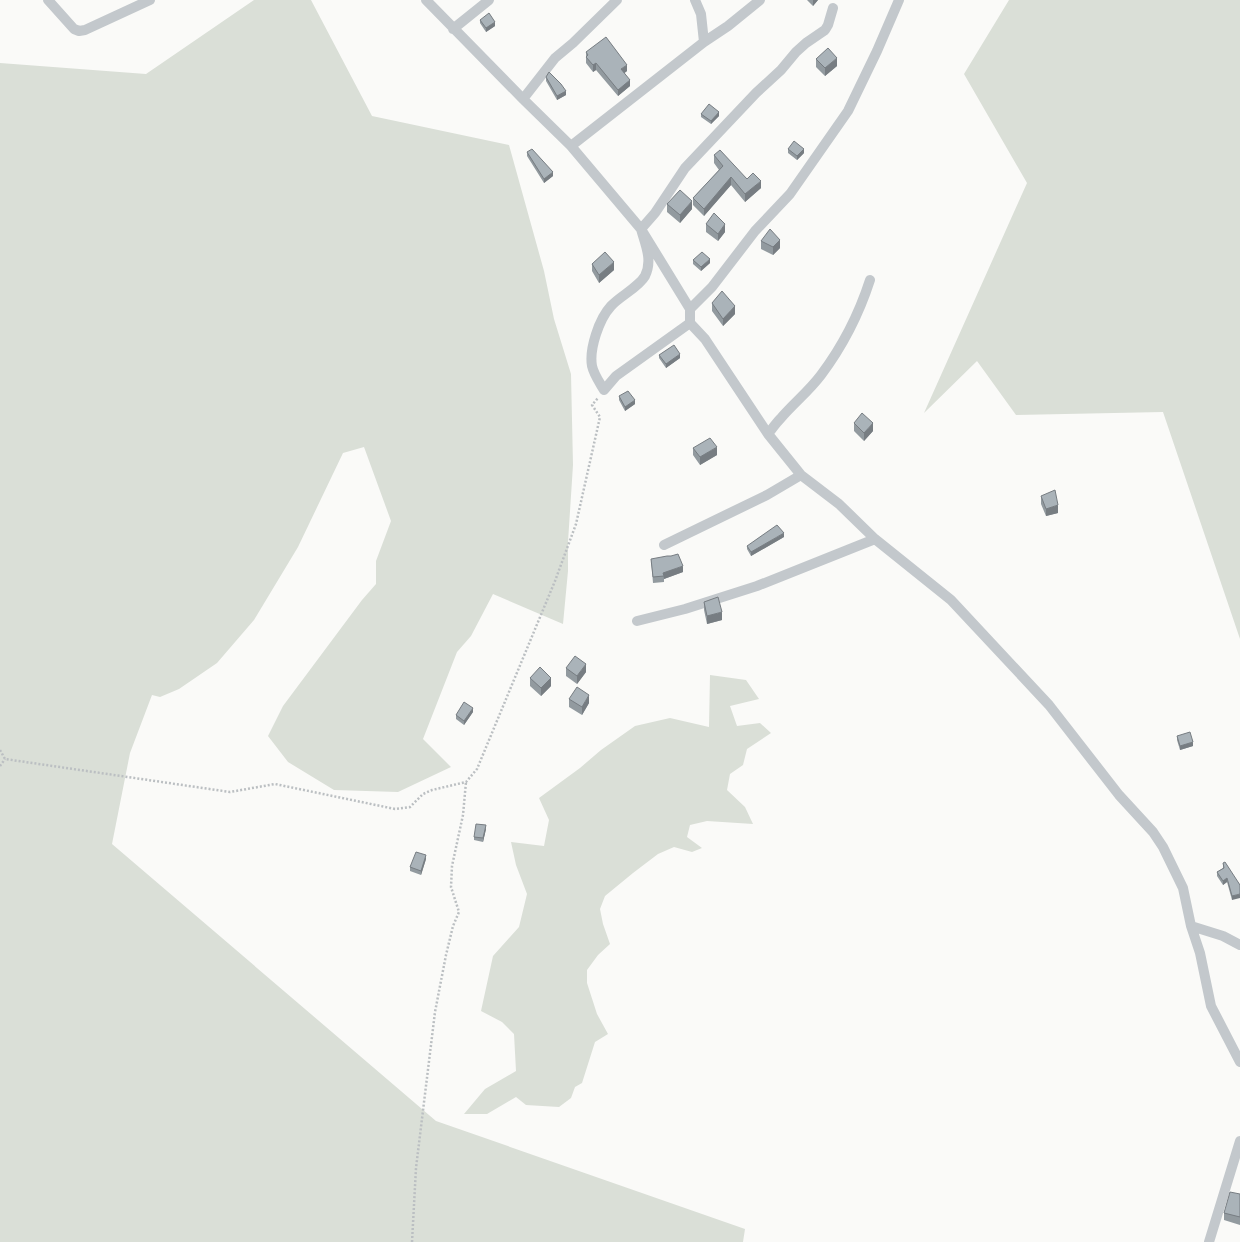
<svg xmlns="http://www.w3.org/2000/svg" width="1240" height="1242" viewBox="0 0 1240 1242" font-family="'Source Sans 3',sans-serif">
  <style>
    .green { fill: #dadfd7 }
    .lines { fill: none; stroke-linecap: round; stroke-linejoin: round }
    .path { stroke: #bbbfc2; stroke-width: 2.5; stroke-dasharray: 2 2; stroke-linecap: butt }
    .minor { stroke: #c3c8cc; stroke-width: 10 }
    .wall { fill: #929a9f }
    .shaded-wall { fill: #777d82 }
    .building { fill: #aab3b9; stroke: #777d82 }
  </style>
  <rect width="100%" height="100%" fill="#fafaf8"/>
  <path class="green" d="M254 0H311L372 116 509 145 544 271 554 319 571 374 573 465 568 542V571L563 624 493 594 471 636 457 652 423 739 451 767 398 792 334 790 288 762 268 736 283 706 362 600 376 584V561L391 521 364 447 343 453 298 547 254 620 217 663 179 689 160 697 152 695 130 753 112 844 436 1121 745 1229 743 1242H0V63L146 74Z
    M1009 0H1240V639L1163 412 1016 415 977 361 924 413 1027 183 964 74Z
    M710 675 746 680 759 699 730 706 737 726 760 723 771 733 747 749 743 765 730 774 727 790 745 807 753 824 707 821 690 825 687 837 702 848 692 852 674 847 658 854 633 873 605 896 600 909 603 924 610 944 598 955 587 970V983L597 1014 608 1034 595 1042 582 1083 575 1087 571 1098 559 1107 526 1105 516 1097 487 1114H464L485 1089 516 1071 514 1034 502 1022 481 1011 493 956 519 927 527 894 516 865 511 842 544 846 549 820 539 798 580 768 601 750 635 726 670 718 709 727Z"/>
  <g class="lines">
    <path class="path" d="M0 750 5 759 230 792 275 784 395 809 410 807 423 794 432 790 466 782 477 769 555 581 576 524 600 417 592 405 598 398
      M0 766 5 759
      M412 1242 416 1168 435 1012 446 955 453 926 459 912 451 887 452 866 463 815 466 782"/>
    <path class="minor" d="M48 0 74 29 79 31 85 30 150 0
      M426 0 523 99 571 146 641 229 690 309V323L705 339 768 434 801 475 839 504 875 539 951 600 1049 705 1119 795 1153 832 1163 847 1183 888 1191 926 1200 953 1211 1006 1240 1062
      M695 0 701 14 704 42
      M453 29 489 0
      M523 99 555 58 573 43 617 0
      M571 146 704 42 728 26 760 0
      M690 309 712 287 755 231 790 194 848 111 877 51 899 0
      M690 323 616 376 604 390C600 383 594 375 592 366 589 349 599 319 611 306 620 296 639 287 645 276 653 260 645 244 641 229L655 213 685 168 756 93 781 70 796 52 806 43 825 30 828 25 833 8
      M768 434C772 429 776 423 781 418 794 403 809 391 821 375 842 347 859 314 870 280
      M664 545 767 495 801 475
      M637 621 685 609 757 586 875 539
      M1191 926 1223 936 1240 945
      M1209 1242 1240 1141"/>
  </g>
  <path class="wall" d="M807 0H818L813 6Z
    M480 20 495 26 486 32 480 23Z
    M586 52 627 71 624 73 630 86 618 96 596 70 593 72 586 63Z
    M816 59 837 66 825 76 816 67Z
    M546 77 566 95 557 100 546 81Z
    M701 114 719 116 711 124 701 117Z
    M788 149 804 153 797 160 788 153Z
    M527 152 553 176 544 183 527 156Z
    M714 155 747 179 761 188 745 202 731 185 704 216 693 205V198L719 170 714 163Z
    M667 204 692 209 680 223 667 212Z
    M706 224 725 232 718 241 706 232Z
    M761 241 780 248 773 255 761 249Z
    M693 260 710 263 701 271 693 264Z
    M592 264 614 270 599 283 592 271Z
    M712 303 735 314 723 326 712 311Z
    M659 355 680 358 666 368 659 358Z
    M619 396 635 404 625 411 619 400Z
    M854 423 873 431 864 441 854 431Z
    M693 448 717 455 700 465 693 455Z
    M1041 496 1058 513 1046 516 1041 504Z
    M784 537 751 556 747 549V546Z
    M651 559 683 572 664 579V582L653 583Z
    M704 602 722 620 707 624 704 610Z
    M566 668 586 672 577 684 566 676Z
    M530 678 551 686 541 696 530 686Z
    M569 699 589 703 582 715 569 707Z
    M473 712 464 725 456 719V715Z
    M1177 736 1193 746 1180 750 1177 740Z
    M486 829 483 842 474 840V837Z
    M426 859 421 875 410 871V867Z
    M1223 863 1240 885 1232 900 1227 882 1223 885 1217 876V872L1223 868Z
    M1240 1194V1225L1224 1220V1213Z"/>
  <path class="shaded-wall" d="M813 0H818L813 6Z
    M495 22V26L486 32V28Z
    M837 58V66L825 76V68Z
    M596 63V70L593 72V65Z
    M627 65V71L621 76V69Z
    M630 80V86L618 96V90Z
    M566 91V95L557 100V96Z
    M719 112V116L711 124V121Z
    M804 149V153L797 160V156Z
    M553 172V176L544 183V179Z
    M731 177V185L704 216V209Z
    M761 181V188L745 202V194Z
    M692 201V209L680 223V215Z
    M725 224V232L718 241V234Z
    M780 240V248L773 255V247Z
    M710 259V263L701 271V267Z
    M614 262V270L599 283V275Z
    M735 306V314L723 326V319Z
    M680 354V358L666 368V364Z
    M635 400V404L625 411V407Z
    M873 423V431L864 441V433Z
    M717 447V455L700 465V457Z
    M1058 505V513L1046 516V509Z
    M784 533V537L751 556V552Z
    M683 566V572L664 579 663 573Z
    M722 612V620L707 624V616Z
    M586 664V672L577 684V676Z
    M551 678V686L541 696V688Z
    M589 695V703L582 715V707Z
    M473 708V712L464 725V721Z
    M1193 742V746L1180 750V746Z
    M486 825V829L483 842V838Z
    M426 855V859L421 875V871Z
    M1227 878V882L1223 885V881Z
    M1240 894V898L1232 900V896Z"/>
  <path class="building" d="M489 13 495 22 486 28 480 20Z
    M606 37 627 65 621 69 630 80 618 90 596 63 593 65 586 57 588 55 586 52Z
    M828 48 837 58 825 68 816 59Z
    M549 72 561 84 566 91 557 96 546 77Z
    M709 104 719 112 711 121 701 114Z
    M794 141 804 149 797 156 788 149Z
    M532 149 553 172 544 179 527 152Z
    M720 150 747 179 753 173 761 181 745 194 731 177 704 209 693 198 723 166 714 155Z
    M680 190 692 201 680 215 667 204Z
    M714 213 725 224 718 234 706 224Z
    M770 229 780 240 773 247 761 241Z
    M605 252 614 262 599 275 592 264Z
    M702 252 710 259 701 267 693 260Z
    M722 291 735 306 723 319 712 303Z
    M674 345 680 354 666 364 659 355Z
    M628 391 635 400 625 407 619 396Z
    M862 413 873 423 864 433 854 423Z
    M710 438 717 447 700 457 693 448Z
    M1055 490 1058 505 1046 509 1041 496Z
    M777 525 784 533 751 552 747 546Z
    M678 554 683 566 663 573 664 576 653 577 651 559 667 556H671Z
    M718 597 722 612 707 616 704 602Z
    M575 656 586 664 577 676 566 668Z
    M540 667 551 678 541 688 530 678Z
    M577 687 589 695 582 707 569 699Z
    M464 702 473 708 464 721 456 715Z
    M1190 732 1193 742 1180 746 1177 736Z
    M476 824 486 825 483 838 474 837Z
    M416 852 426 855 421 871 410 867Z
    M1225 862 1240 885V894L1232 896 1227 878 1223 881 1217 872 1224 868 1223 863Z
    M1230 1192 1240 1194V1217L1224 1213Z"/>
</svg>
